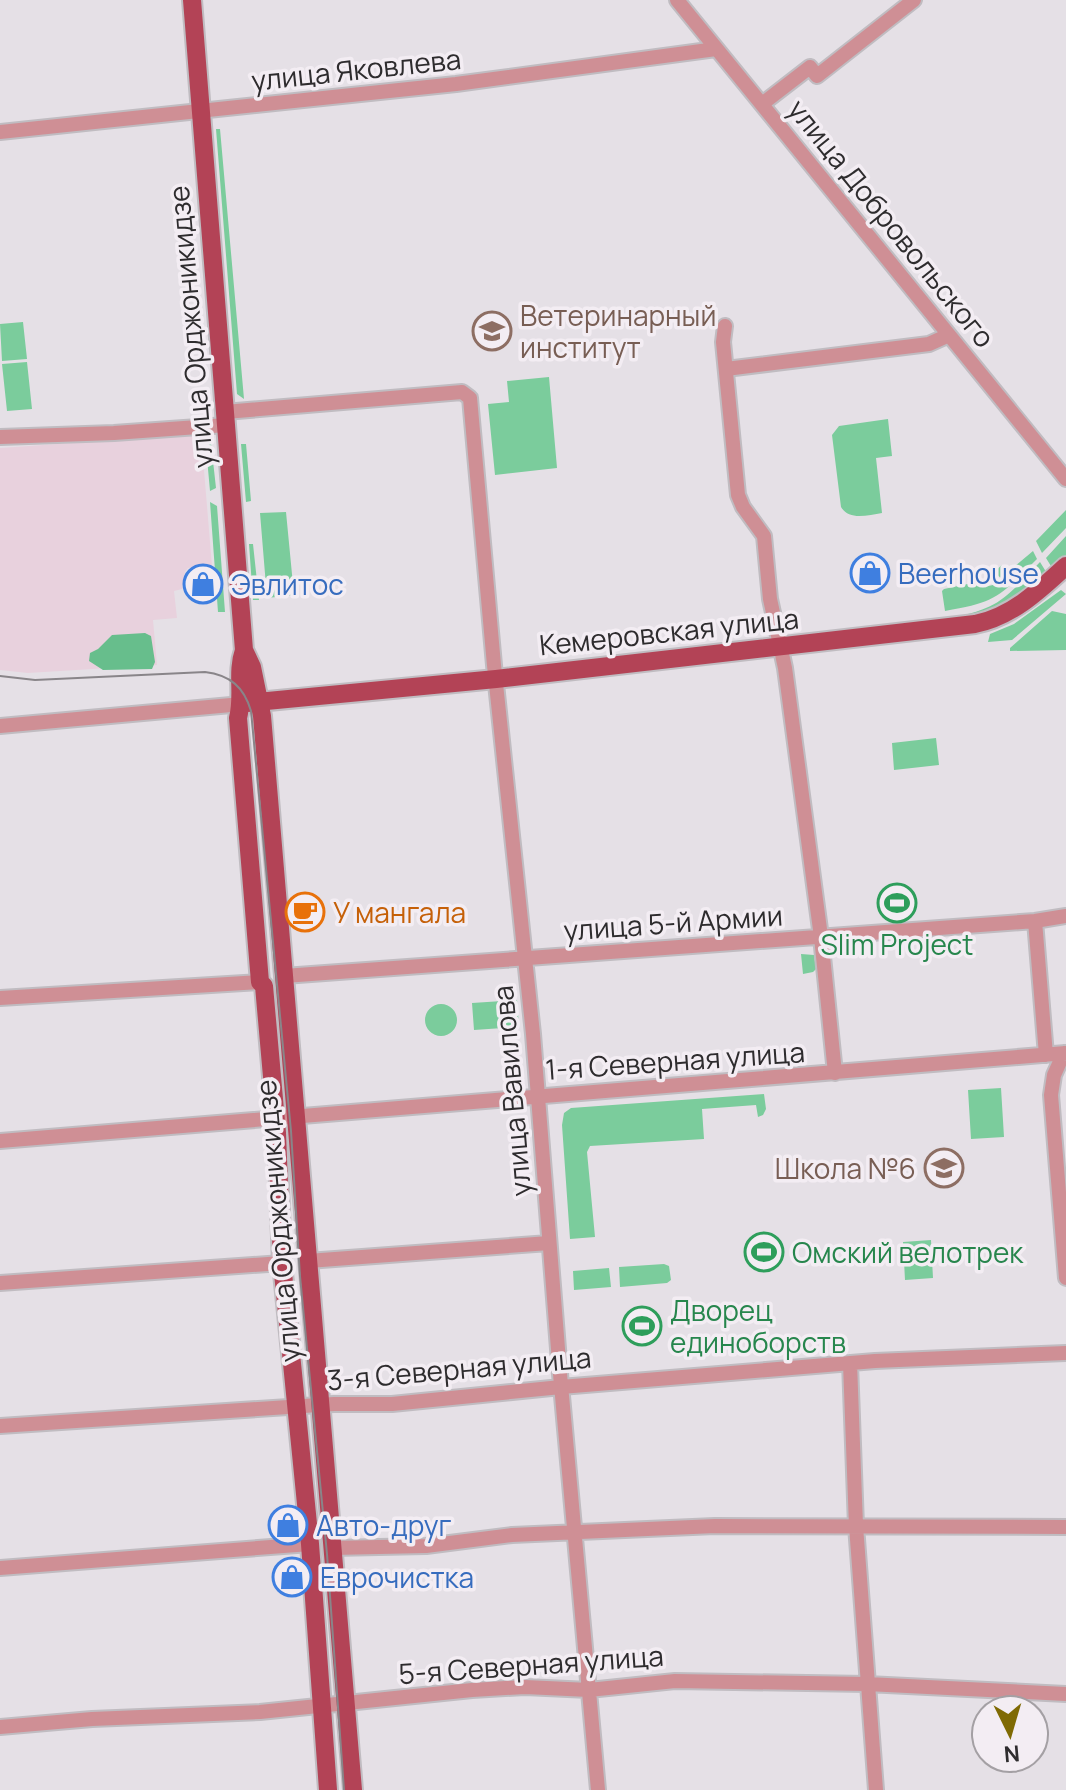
<svg xmlns="http://www.w3.org/2000/svg" width="1066" height="1790" viewBox="0 0 1066 1790" font-family="Manrope,sans-serif">
  <style>
    .medical { fill: #e8d1dd }
    .green { fill: #7bcc9c }
    .forest { fill: #67be8c }
    .lines { fill: none; stroke-linecap: round; stroke-linejoin: round }
    .minor-casing { stroke: #c0bcc1; stroke-width: 18 }
    .major-casing { stroke: #c0bcc1; stroke-width: 22 }
    .minor { stroke: #cf8f95; stroke-width: 14 }
    .major { stroke: #b34356; stroke-width: 18 }
    .tram { stroke: #898589; stroke-width: 2 }
    .labels { text-anchor: middle; dominant-baseline: central; stroke-width: 7; stroke-linejoin: round; paint-order: stroke }
    .street-label { font-size: 28px; fill: #2e2c2e; stroke: #f3edf3 }
    .education-label { font-size: 28px; fill: #785e54; stroke: #f3edf3; text-anchor: start }
    .shop-label { font-size: 28px; fill: #366cbe; stroke: #f3edf3; text-anchor: start }
    .food-label { font-size: 28px; fill: #c56008; stroke: #f3edf3; text-anchor: start }
    .leisure-label { font-size: 28px; fill: #27864d; stroke: #f3edf3; text-anchor: start }
  </style>
  <rect width="100%" height="100%" fill="#e5e0e6"/>
  <path class="medical" d="M201 434 212 566 188 568 185 572 182 589 174 591 177 618 153 620 157 665 28 673 0 670V448Z"/>
  <path class="green" d="M216 129H220L244 399 237 394Z
    M23 322 27 359 2 361 0 324Z
    M27 362 32 409 7 411 2 364Z
    M549 377 557 468 495 475 488 404 509 402 507 381Z
    M888 419 892 456 876 458 882 513C868 515 849 521 841 507L832 435 839 426Z
    M211 443 216 488 210 491 206 447Z
    M241 444H246L251 501 246 502Z
    M210 502 217 506 225 612H218Z
    M1066 510V528L1042 553 1036 541Z
    M286 512 294 595 267 598 260 513Z
    M1066 536V557L1054 571 1046 558Z
    M249 544H253L259 600H253Z
    M1033 551 1037 559C1000 596 998 602 945 611L942 591 944 589 977 582C988 589 992 586 1002 579L994 572 1002 565 1009 571Z
    M1040 562 1048 575 990 611 976 616 945 619C999 609 1003 601 1040 562Z
    M1061 590 1066 594 1012 640 988 642 990 634 1014 624Z
    M1052 611 1066 614V650L1010 651V648Z
    M936 738 939 765 894 770 892 743Z
    M801 954 814 955 816 969 813 972 803 974Z
    M517 1000 519 1027 474 1030 472 1003Z
    M425 1020a16 16 0 1 1 32 0a16 16 0 1 1-32 0Z
    M1001 1088 1004 1137 971 1139 968 1090Z
    M764 1094 766 1109 763 1115 758 1117 756 1105 702 1109 704 1139 590 1146 587 1152 595 1237 570 1239 562 1125 564 1113 571 1108Z
    M931 1240 933 1278 905 1280 903 1242Z
    M664 1264 669 1266 671 1280 667 1283 620 1287 619 1267Z
    M609 1268 611 1287 574 1290 573 1271Z"/>
  <path class="forest" d="M145 633 151 636 155 662 152 669 103 670 89 661 90 653 98 649 112 635Z"/>
  <g class="lines">
    <g class="minor-casing">
      <path id="minor" d="M677 0 1066 479
        M762 104 810 67 817 76 914 0
        M0 132 456 84 716 49
        M725 326 723 342 738 495 743 507 764 536 770 599 785 668 821 937 835 1073
        M726 369 929 344 949 335
        M225 412 462 392 470 398 494 665 533 1034 560 1374 598 1790
        M0 437 114 433 226 425
        M0 726 242 704
        M1035 921 1046 1055
        M284 976 1035 921 1066 916
        M0 998 260 982
        M1064 1053 1054 1075 1051 1095 1066 1278
        M0 1141 1066 1053
        M308 1261 549 1243
        M0 1283 282 1263
        M850 1363 856 1526 876 1790
        M0 1426 334 1404H392L561 1387 875 1361 1066 1353
        M332 1548 426 1546 512 1535 715 1526 1066 1527
        M0 1568 310 1544
        M0 1727 92 1719 260 1712 472 1690 525 1687 589 1690 675 1681 867 1684 1066 1694"/>
    </g>
    <g class="major-casing">
      <path id="major" d="M192 0 244 650C236 673 244 695 238 718L260 982 264 986 277 1133 282 1263 310 1544 328 1790
        M244 650 252 667 262 716 353 1790
        M247 703 496 679 975 624C1011 617 1039 591 1066 566"/>
    </g>
    <use href="#minor" class="minor"/>
    <use href="#major" class="major"/>
    <path class="tram" d="M0 676 35 680 205 672C230 675 244 687 251 711L291 1131 300 1276 327 1554 344 1790"/>
  </g>
  <defs>
    <g id="university-ring" transform="scale(2)"><circle r="9.5" fill="#f3edf3" stroke="#8d6e63" stroke-width="1.5"/><path d="M0-5L7-2L0 1L-7-2ZM-4 1L0 2.5L4 1V4Q0 6-4 4Z" fill="#8d6e63"/></g>
    <g id="shop-ring" transform="scale(2)"><circle r="9.5" fill="#f3edf3" stroke="#3f7fe0" stroke-width="1.5"/><path d="M-5-2.5h2.3a2.7 3.5 0 0 1 5.4 0H5L5.5 6h-11ZM-1.5-2.5h3a1.5 2.3 0 0 0-3 0Z" fill="#3f7fe0"/></g>
    <g id="stadium-ring" transform="scale(2)"><circle r="9.5" fill="#f3edf3" stroke="#2e9e5b" stroke-width="1.5"/><path d="M0-5a6.5 5 0 1 0 0 10a6.5 5 0 1 0 0-10ZM-3.5-1.8h7v3.6h-7Z" fill="#2e9e5b"/></g>
    <g id="cafe-ring" transform="scale(2)"><circle r="9.5" fill="#f3edf3" stroke="#e8710a" stroke-width="1.5"/><path d="M-5.5-4.5H6V0H3Q3 3.5 0 3.5H-2.5Q-5.5 3.5-5.5 0ZM3-3.2v2h1.7v-2ZM-6 4.5H4V6H-6Z" fill="#e8710a"/></g>
    <g id="school-ring" transform="scale(2)"><circle r="9.5" fill="#f3edf3" stroke="#8d6e63" stroke-width="1.5"/><path d="M0-5L7-2L0 1L-7-2ZM-4 1L0 2.5L4 1V4Q0 6-4 4Z" fill="#8d6e63"/></g>
  </defs>
  <g fill-rule="evenodd">
    <use href="#university-ring" x="492" y="331"/>
    <use href="#shop-ring" x="870" y="573"/>
    <use href="#shop-ring" x="203" y="584"/>
    <use href="#stadium-ring" x="897" y="903"/>
    <use href="#cafe-ring" x="305" y="912"/>
    <use href="#school-ring" x="944" y="1168"/>
    <use href="#stadium-ring" x="764" y="1252"/>
    <use href="#stadium-ring" x="642" y="1326"/>
    <use href="#shop-ring" x="288" y="1525"/>
    <use href="#shop-ring" x="292" y="1577"/>
  </g>
  <g class="labels">
    <g class="street-label">
      <text transform="translate(356 69) rotate(-6)">улица Яковлева</text>
      <text transform="translate(892 223) rotate(51)">улица Добровольского</text>
      <text transform="translate(190 327) rotate(-95)">улица Орджоникидзе</text>
      <text transform="translate(669 631) rotate(-6)">Кемеровская улица</text>
      <text transform="translate(673 922) rotate(-4)">улица 5-й Армии</text>
      <text transform="translate(675 1060) rotate(-4)">1-я Северная улица</text>
      <text transform="translate(511 1091) rotate(-95)">улица Вавилова</text>
      <text transform="translate(277 1221) rotate(-95)">улица Орджоникидзе</text>
      <text transform="translate(459 1368) rotate(-5)">3-я Северная улица</text>
      <text transform="translate(531 1664) rotate(-4)">5-я Северная улица</text>
    </g>
    <g class="education-label">
      <text x="520" y="315">Ветеринарный<tspan x="520" dy="32">институт</tspan></text>
      <text x="916" y="1168" text-anchor="end">Школа №6</text>
    </g>
    <g class="shop-label">
      <text x="898" y="573">Beerhouse</text>
      <text x="231" y="584">Эвлитос</text>
      <text x="316" y="1525">Авто-друг</text>
      <text x="320" y="1577">Еврочистка</text>
    </g>
    <g class="food-label">
      <text x="333" y="912">У мангала</text>
    </g>
    <g class="leisure-label">
      <text x="897" y="944" text-anchor="middle">Slim Project</text>
      <text x="792" y="1252">Омский велотрек</text>
      <text x="670" y="1310">Дворец<tspan x="670" dy="32">единоборств</tspan></text>
    </g>
  </g>
  <g transform="translate(1010 1734) rotate(175)"><circle r="38" fill="#f3edf3" stroke="#a4a0a4" stroke-width="2"/>
  <path d="M0-6L14 30L0 20L-14 30Z" fill="#7f6a03"/>
  <text y="-12" font-size="22" font-weight="bold" text-anchor="middle" fill="#2e2c2e">N</text>
  </g>
</svg>
